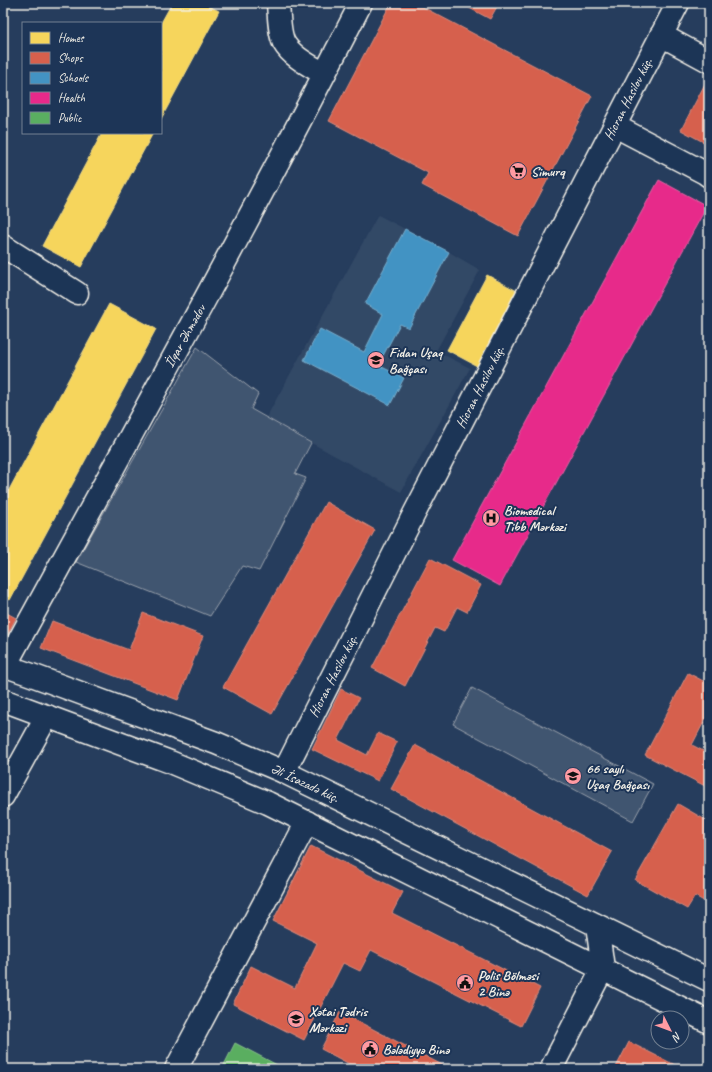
<svg xmlns="http://www.w3.org/2000/svg" width="712" height="1072" viewBox="0 0 712 1072" font-family="Caveat,sans-serif">
  <style>
    .built { fill: #334966 }
    .green { fill: #40546f; stroke: #9aa2ac }
    .homes { fill: #f6d55c; stroke: #f5dd86 }
    .shops { fill: #d6604d; stroke: #df8c7c }
    .schools { fill: #4393c3; stroke: #78afce }
    .health { fill: #e7298a; stroke: #eb65a6 }
    .public { fill: #5aae61; stroke: #88c28a }
    .lines { fill: none; stroke-linecap: round; stroke-linejoin: round }
    .minor-casing { stroke: #f4f1e8; stroke-width: 25 }
    .major-casing { stroke: #f4f1e8; stroke-width: 25 }
    .minor { stroke: #1d3557; stroke-width: 22 }
    .major { stroke: #1d3557; stroke-width: 22 }
    .labels { text-anchor: middle; dominant-baseline: central; stroke-width: 4; stroke-linejoin: round; paint-order: stroke }
    .street-label { font-size: 14px; fill: #f4f1e8; stroke: #1d3557 }
    .poi-label { font-size: 14px; font-weight: bold; fill: #f4f1e8; stroke: #1d3557; text-anchor: start }
  </style>
  <rect width="100%" height="100%" fill="#263d5d"/>
  <filter id="ink" filterUnits="userSpaceOnUse"><feTurbulence type="fractalNoise" baseFrequency=".025" numOctaves="2"/><feDisplacementMap in="SourceGraphic" scale="8" xChannelSelector="R" yChannelSelector="G"/><feConvolveMatrix kernelMatrix="1 2 1 2 8 2 1 2 1" color-interpolation-filters="sRGB"/></filter>
  <g filter="url(#ink)">
    <path class="built" d="M378 215 449 252 480 270 436 351 470 368 401 492 266 418Z"/>
    <path class="green" d="M197 347 258 394 251 409 311 443 295 474 306 478 259 571 242 566 210 616 76 562Z
      M472 688 653 784 633 821 453 724Z"/>
    <path class="homes" d="M172 3H203L219 11 161 119V23Z
      M102 133H153L81 267 42 246Z
      M487 275 517 291 477 366 447 350Z
      M109 304 156 329 10 600 3 596V501Z"/>
    <path class="shops" d="M391 3H415L592 96 518 236 422 185 428 173 329 121Z
      M460 3H499L490 19Z
      M709 76V145L681 130Z
      M326 502 375 530 272 714 223 687Z
      M430 558 481 585 467 612 457 607 444 632 435 628 405 686 372 668Z
      M3 611 16 618 4 641 3 640Z
      M143 613 203 636 178 700 41 648 52 621 129 650Z
      M688 673 709 684V712L692 745 709 754V788L645 755Z
      M341 689 359 698 338 740 367 755 378 733 397 742 378 781 312 749Z
      M415 745 612 852 588 895 391 789Z
      M678 804 709 822V904L695 896 687 909 635 880Z
      M311 846 403 892 392 913 540 988 521 1026 371 950 360 971 343 963 304 1040 233 1004 251 966 295 988 317 943 273 921Z
      M340 1012 450 1069H359L321 1049Z
      M629 1042 683 1069H615Z"/>
    <path class="schools" d="M405 229 449 252 409 328 400 324 378 365 404 378 390 405 304 360 320 329 364 352 383 314 365 304Z"/>
    <path class="health" d="M659 180 707 206 500 586 452 560Z"/>
    <path class="public" d="M235 1043 277 1065 275 1069H222Z"/>
    <g class="lines">
      <g class="minor-casing">
        <path id="minor" d="M278 3C279 15 279 33 284 43 292 57 311 66 324 74
          M661 35 709 61
          M615 126 705 173 709 176
          M3 246 77 293
          M5 666C125 446 247 226 361 3
          M284 772 414 514 678 3
          M3 796 47 716
          M176 1069 307 822
          M551 1069 603 968"/>
      </g>
      <g class="major-casing">
        <path id="major" d="M3 665 29 674 216 743 284 772 709 980
          M3 700 170 762 268 803 709 1022
          M597 925 603 968"/>
      </g>
      <use href="#minor" class="minor"/>
      <use href="#major" class="major"/>
    </g>
  </g>
  <defs>
    <g id="supermarket-disc" transform="scale(0.9)"><circle r="9.5" fill="#ff9aa2" stroke="#1d3557"/><path d="M-6-5.5h2.5l.6 2H6L4.5 2H-2.5L-4.4-4H-6ZM-1.5 3.2a1.3 1.3 0 1 0 .1 0ZM3 3.2a1.3 1.3 0 1 0 .1 0Z" fill="#111"/></g>
    <g id="school-disc" transform="scale(0.9)"><circle r="9.5" fill="#ff9aa2" stroke="#1d3557"/><path d="M0-5L7-2L0 1L-7-2ZM-4 1L0 2.5L4 1V4Q0 6-4 4Z" fill="#111"/></g>
    <g id="hospital-disc" transform="scale(0.9)"><circle r="9.5" fill="#ff9aa2" stroke="#1d3557"/><path d="M-5-5h3v3.5h4V-5h3V5h-3V1.5h-4V5h-3Z" fill="#111"/></g>
    <g id="civic-disc" transform="scale(0.9)"><circle r="9.5" fill="#ff9aa2" stroke="#1d3557"/><path d="M-.6-6.5H3V-4.5H.6V-3L4-1V1h2V6H-6V1h2V-1L-.6-3ZM-1.2 2.5V6h2.4V2.5Z" fill="#111"/></g>
    <g id="university-disc" transform="scale(0.9)"><circle r="9.5" fill="#ff9aa2" stroke="#1d3557"/><path d="M0-5L7-2L0 1L-7-2ZM-4 1L0 2.5L4 1V4Q0 6-4 4Z" fill="#111"/></g>
  </defs>
  <g fill-rule="evenodd">
    <use href="#supermarket-disc" x="518" y="171"/>
    <use href="#school-disc" x="376" y="360"/>
    <use href="#hospital-disc" x="491" y="518"/>
    <use href="#school-disc" x="573" y="776"/>
    <use href="#civic-disc" x="465" y="983"/>
    <use href="#university-disc" x="296" y="1019"/>
    <use href="#civic-disc" x="370" y="1049"/>
  </g>
  <g class="labels">
    <g class="street-label">
      <text transform="translate(628 99) rotate(-63)">Hicran Hasilov küç.</text>
      <text transform="translate(185 336) rotate(-61)">İlqar Əhmədov</text>
      <text transform="translate(480 387) rotate(-63)">Hicran Hasilov küç.</text>
      <text transform="translate(333 676) rotate(-63)">Hicran Hasilov küç.</text>
      <text transform="translate(305 783) rotate(25)">Əli İsazadə küç.</text>
    </g>
    <g class="poi-label">
      <text x="531" y="171">Simurq</text>
      <text x="389" y="352">Fidan Uşaq<tspan x="389" dy="16">Bağçası</tspan></text>
      <text x="504" y="510">Biomedical<tspan x="504" dy="16">Tibb Mərkəzi</tspan></text>
      <text x="586" y="768">66 saylı<tspan x="586" dy="16">Uşaq Bağçası</tspan></text>
      <text x="478" y="975">Polis Bölməsi<tspan x="478" dy="16">2 Binə</tspan></text>
      <text x="309" y="1011">Xətai Tədris<tspan x="309" dy="16">Mərkəzi</tspan></text>
      <text x="383" y="1049">Bələdiyyə Binə</text>
    </g>
  </g>
  <rect width="712" height="1072" fill="none" stroke="#1d3557" stroke-width="16"/>
  <rect x="8" y="8" width="696" height="1056" fill="none" stroke="#f4f1e8" stroke-width="1.5" filter="url(#ink)"/>
  <rect x="22" y="22" width="140" height="112" fill="#1d3557" stroke="#738091"/>
  <rect x="30" y="32" width="20" height="12" fill="#f6d55c" stroke="#738091"/>
  <text x="58" y="42" font-size="12" fill="#f4f1e8">Homes</text>
  <rect x="30" y="52" width="20" height="12" fill="#d6604d" stroke="#738091"/>
  <text x="58" y="62" font-size="12" fill="#f4f1e8">Shops</text>
  <rect x="30" y="72" width="20" height="12" fill="#4393c3" stroke="#738091"/>
  <text x="58" y="82" font-size="12" fill="#f4f1e8">Schools</text>
  <rect x="30" y="92" width="20" height="12" fill="#e7298a" stroke="#738091"/>
  <text x="58" y="102" font-size="12" fill="#f4f1e8">Health</text>
  <rect x="30" y="112" width="20" height="12" fill="#5aae61" stroke="#738091"/>
  <text x="58" y="122" font-size="12" fill="#f4f1e8">Public</text>
  <g transform="translate(670 1030) rotate(132)"><circle r="19" fill="#1d3557" stroke="#738091"/>
  <path d="M0-3L7 15L0 10L-7 15Z" fill="#ff9aa2"/>
  <text y="-6" font-size="11" font-weight="bold" text-anchor="middle" fill="#f4f1e8">N</text>
  </g>
</svg>
